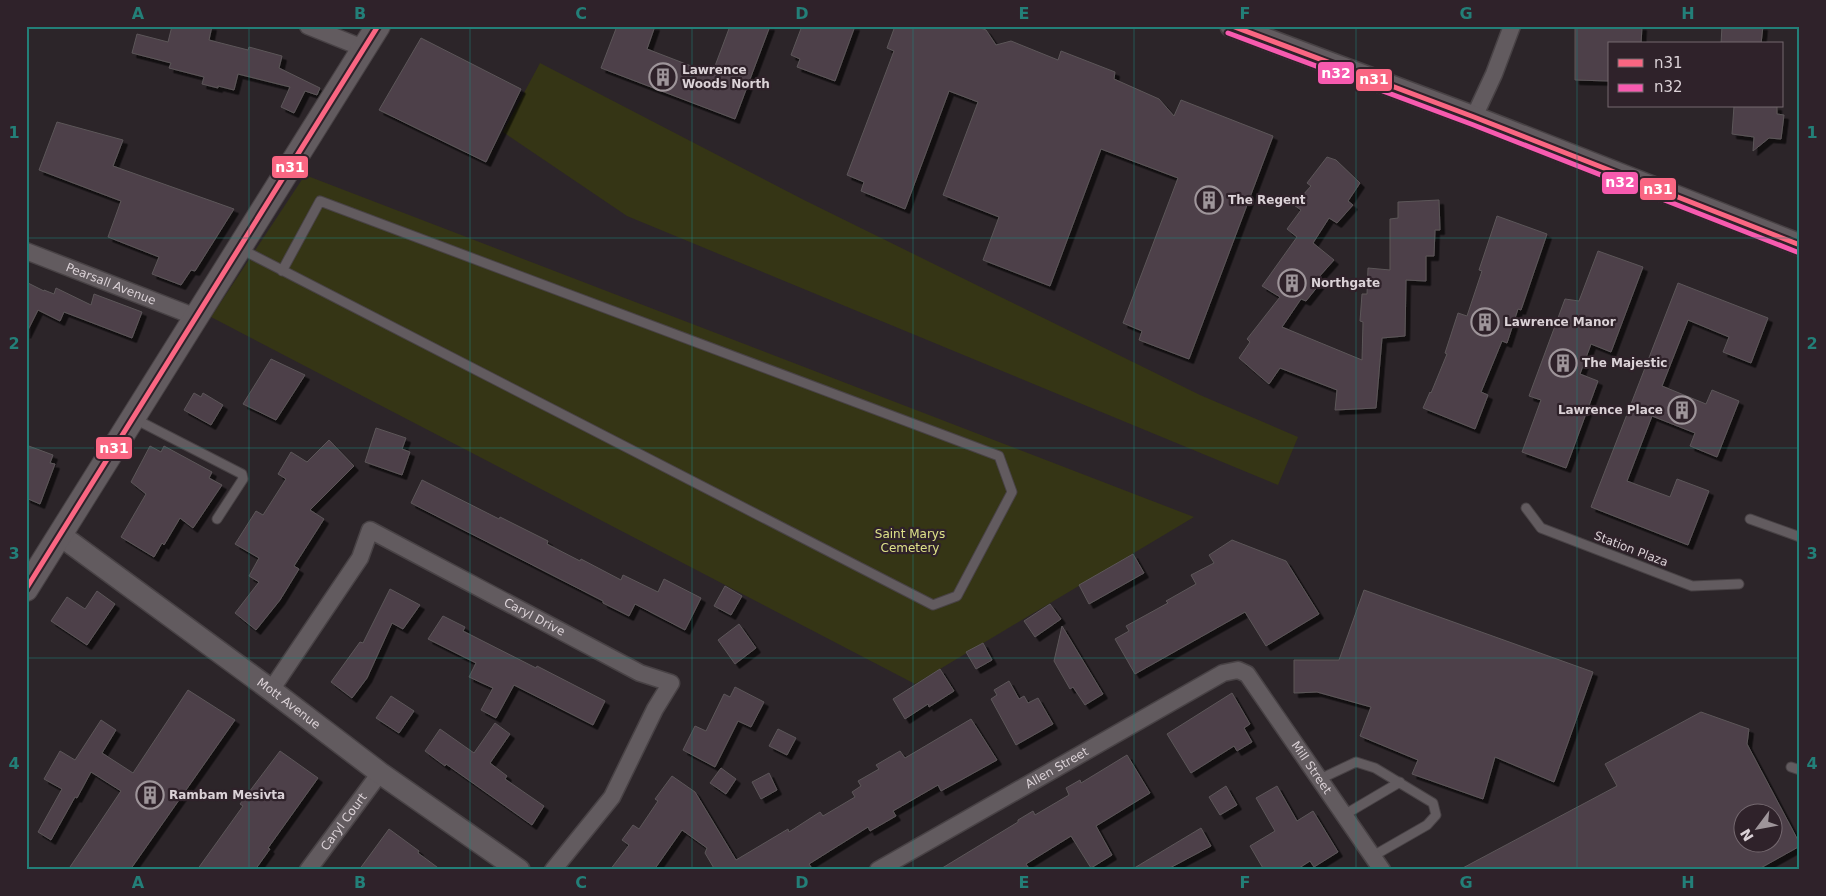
<svg xmlns="http://www.w3.org/2000/svg" width="1826" height="896" viewBox="0 0 1826 896" font-family="'DejaVu Sans',sans-serif">
  <style>
    .green { fill: #353515 }
    .building { fill: #4d4048; stroke: #5c5659; fill-rule: evenodd; filter: url(#shadow) }
    .lines { fill: none; stroke-linecap: round; stroke-linejoin: round }
    .service-casing { stroke: #484245; stroke-width: 11 }
    .minor-casing { stroke: #484245; stroke-width: 19 }
    .tertiary-casing { stroke: #484245; stroke-width: 24 }
    .secondary-casing { stroke: #484245; stroke-width: 26 }
    .service { stroke: #625b5f; stroke-width: 9 }
    .minor { stroke: #625b5f; stroke-width: 16 }
    .tertiary { stroke: #625b5f; stroke-width: 21 }
    .secondary { stroke: #625b5f; stroke-width: 24 }
    .bus-1-casing { stroke: #2f222a; stroke-width: 9 }
    .bus-2-casing { stroke: #2f222a; stroke-width: 9 }
    .bus-1 { stroke: #fa6682; stroke-width: 5 }
    .bus-2 { stroke: #f75aaf; stroke-width: 5 }
    .grid { fill: none; stroke: #237f78; stroke-width: 1; stroke-opacity: 0.55 }
    .labels { text-anchor: middle; dominant-baseline: central; stroke-width: 4.5; stroke-linejoin: round; paint-order: stroke }
    .poi-label { font-size: 12px; font-weight: bold; fill: #dbd2d7; stroke: #2f222a; text-anchor: start }
    .street-label { font-size: 12px; fill: #dbd2d7; stroke: #2f222a }
    .park-label { font-size: 12px; fill: #dee289; stroke: #2f222a }
    .line-badge { stroke: #2f222a; stroke-width: 2 }
    .badge-label { font-size: 14px; text-anchor: middle; font-weight: bold; fill: #fff }
    .neatline { fill: none; stroke: #237f78; stroke-width: 2 }
    .grid-label { font-size: 16px; text-anchor: middle; font-weight: bold; fill: #237f78 }
  </style>
  <defs>
    <filter id="shadow"><feDropShadow dx="4.5" dy="4.5" stdDeviation="0" flood-color="#0009"/></filter>
  </defs>
  <rect width="100%" height="100%" fill="#2c2529"/>
  <path class="green" d="M540 63 804 200 1200 395 1298 437 1278 485 627 216 503 132Z
    M305 175 1194 517 915 684 211 317Z"/>
  <path class="building" d="M172 26H212L209 40 248 50 249 47 282 56 279 68 320 88 317 95 305 91 294 113 281 107 290 87 238 74 234 90 218 86V88L202 84 204 77 169 68 171 63 132 53 137 34 168 42Z
    M617 26H655L647 49 712 74 730 26H770L735 119 601 68Z
    M802 26H855L835 81 797 67 800 59 791 55Z
    M895 26H975L986 30 996 45 1011 41 1058 60 1061 51 1115 72 1114 79 1159 99 1174 116 1181 100 1273 136 1189 359 1139 340 1142 331 1123 323 1178 178 1101 149 1050 286 983 260 999 217 943 195 978 102 949 91 905 209 861 191 864 182 847 175 894 51 887 48Z
    M1599 26H1642L1641 44H1610V81L1575 80V27Z
    M1722 26H1763L1761 44H1721Z
    M421 38 521 89 486 162 379 110Z
    M1734 106H1777V114L1784 115 1781 139 1769 138 1753 151 1754 137 1732 134Z
    M57 122 123 140 113 166 234 209 195 271 191 270 181 285 152 274 159 257 108 237 121 201 39 170Z
    M1327 157 1336 160 1360 183 1348 201 1353 205 1337 223 1329 218 1313 243 1334 260 1318 278 1322 281 1306 301 1301 299 1282 327 1362 360 1363 322 1360 321 1362 294H1367L1368 268 1390 270V219L1398 218V202L1439 200 1440 230H1435L1434 256H1426V281L1406 280 1405 336 1382 338 1376 408 1335 410 1337 390 1280 368 1269 384 1239 358 1250 342 1247 339 1280 297 1262 286 1297 237 1287 229 1301 210 1294 205 1311 186 1307 183Z
    M1497 216 1547 234 1521 310 1518 309 1507 343 1502 341 1481 392 1488 395 1475 429 1423 408 1430 392 1431 393 1447 354 1445 353 1458 313 1467 316 1482 271 1479 270Z
    M1598 251 1643 267 1611 352 1591 344 1580 374 1598 381 1566 468 1522 452 1541 400 1529 396 1565 299 1579 301Z
    M26 282 44 291V290L54 294 56 288 91 305 94 294 142 312 132 338 64 312 60 321 38 310 26 334Z
    M1678 283 1768 318 1751 363 1723 352 1729 337 1688 320 1662 386 1706 404 1712 390 1739 401 1717 457 1690 446 1695 433 1652 416 1627 481 1670 497 1677 479 1709 491 1688 545 1591 507Z
    M271 359 305 375 276 420 243 404Z
    M194 393 201 397 203 393 223 405 211 425 184 410Z
    M376 428 406 438 402 449 410 452 402 475 365 462Z
    M329 440 354 466 310 510 324 519 294 566 299 569 280 600 256 630 235 613 259 582 249 576 259 558 235 544 256 511 263 515 286 479 278 474 291 452 307 462Z
    M26 445 53 455 50 463 55 464 40 504 26 498Z
    M150 446 161 452 164 446 212 472 209 478 222 485 193 528 180 518 164 545 162 543 154 557 121 537 146 494 131 482Z
    M422 480 499 519 500 517 548 541 547 544 580 561 581 559 621 580 623 575 658 592 664 579 701 598 685 630 635 604 629 616 603 603V601L411 503Z
    M1232 540 1286 561 1319 614 1266 646 1245 612 1135 674 1115 639 1129 631 1126 626 1168 603 1166 601 1196 584 1191 575 1214 563 1209 555Z
    M1133 554 1144 573 1089 604 1079 585Z
    M725 586 742 596 731 615 714 606Z
    M390 589 420 605 403 629 392 623 367 678 352 698 331 682 360 642 363 643Z
    M1364 590 1593 672 1554 782 1495 757 1483 799 1412 774 1418 760 1360 736 1371 707 1317 692 1294 693V660H1339Z
    M97 591 115 604 87 645 51 621 67 597 85 609Z
    M1050 604 1061 619 1035 637 1024 621Z
    M443 616 465 627 463 631 536 668 537 666 605 701 593 725 514 685 496 718 481 710 493 688 469 677 476 663 428 639Z
    M739 624 756 648 735 664 718 640Z
    M1062 626 1103 694 1085 705 1073 687 1070 689 1054 661Z
    M983 643 992 660 976 669 966 652Z
    M940 669 954 691 929 707 928 704 905 719 893 699Z
    M1009 681 1019 699 1024 696 1028 703 1038 698 1053 724 1016 745 991 699 997 695 994 690Z
    M735 687 764 702 751 727 738 721 715 767 683 750 695 726 706 731 724 694 730 697Z
    M188 690 235 720 130 870H68L121 791 91 772 77 798 75 797 51 840 38 832 62 789 44 779 60 751 75 760 101 720 116 730 102 753 133 773Z
    M1232 693 1250 724 1244 728 1252 742 1237 751 1234 746 1191 773 1167 734Z
    M391 696 414 711 399 733 376 718Z
    M1701 712 1749 729 1747 744 1800 844V846L1757 870H1459L1617 786 1605 764ZM1744 814H1774V844H1744Z
    M971 719 997 760 941 791 938 785 893 811 896 816 870 831 868 827 809 864 813 870H715L705 853 707 848 682 830 654 870H610L629 845 622 840 633 825 639 829 658 801 655 799 672 776 695 792 736 860 788 829 789 832 820 812 823 816 855 797 852 792 861 786 858 781 879 769 876 765 900 751 905 758Z
    M495 723 510 734 490 763 507 776 505 779 544 806 532 825 446 764 445 766 425 751 440 729 474 753Z
    M778 729 796 738 787 755 769 746Z
    M280 751 318 778 268 848 270 849 255 870H197L243 806 240 804Z
    M1127 755 1150 793 1096 826 1112 855 1091 868 1071 836 1026 864 1030 870H939L1018 822V820L1033 811 1035 815 1069 795 1066 788 1080 780 1081 783Z
    M721 768 736 779 726 794 710 783Z
    M769 773 777 790 761 799 752 782Z
    M1226 786 1237 805 1220 815 1209 797Z
    M1277 786 1297 821 1313 811 1338 852 1314 867 1310 861 1296 870H1264L1250 846 1275 831 1256 798Z
    M1201 828 1211 846 1166 870H1131Z
    M389 829 419 851 418 853 441 870H359Z"/>
  <g class="lines">
    <g class="service-casing">
      <path id="service" d="M239 248 933 605 957 596 1012 492 999 456 320 201 282 271
        M133 418 242 474 243 479 217 519
        M1526 508 1541 528 1692 586 1739 584
        M1750 519 1800 537
        M1791 767 1800 770
        M1320 779 1356 762 1375 768 1433 803 1436 815 1427 825 1373 856
        M1344 815 1400 782"/>
    </g>
    <g class="minor-casing">
      <g id="minor">
        <path d="M308 26 363 48"/>
        <path d="M1474 117 1494 74 1512 26"/>
        <path id="s1" d="M26 251 196 317"/>
        <path id="s2" d="M271 690 360 558 370 530 640 673 671 683 655 709 612 797 553 870"/>
        <path id="s3" d="M308 870 380 773"/>
        <path id="s4" d="M878 870 1223 673 1238 670 1247 674 1382 870"/>
      </g>
    </g>
    <g class="tertiary-casing">
      <g id="tertiary">
        <path d="M1231 26 1474 117 1800 245"/>
        <path id="s5" d="M60 535 271 690 380 773 519 870"/>
      </g>
    </g>
    <g class="secondary-casing">
      <path id="secondary" d="M26 589 378 26"/>
    </g>
    <use href="#service" class="service"/>
    <use href="#minor" class="minor"/>
    <use href="#tertiary" class="tertiary"/>
    <use href="#secondary" class="secondary"/>
    <g class="bus-1-casing">
      <path id="bus-1" d="M1232 26 1474 117 1800 245
        M26 589 378 26"/>
    </g>
    <g class="bus-2-casing">
      <path id="bus-2" d="M1228 33 1471 124 1797 252"/>
    </g>
    <use href="#bus-1" class="bus-1"/>
    <use href="#bus-2" class="bus-2"/>
  </g>
  <path class="grid" d="M249 26V870M470 26V870M692 26V870M913 26V870M1134 26V870M1356 26V870M1577 26V870M26 238H1800M26 448H1800M26 658H1800"/>
  <defs>
    <g id="building-ring" transform="scale(1.4375)"><circle r="9.5" fill="#2f222a" stroke="#9e959a" stroke-width="1.5"/><path d="M-4-6H4V6H1V3H-1V6H-4ZM-2.5-4.3h1.7v1.8h-1.7ZM.8-4.3h1.7v1.8H.8ZM-2.5-1h1.7V.8h-1.7ZM.8-1h1.7V.8H.8Z" fill="#9e959a"/></g>
  </defs>
  <g fill-rule="evenodd">
    <use href="#building-ring" x="663" y="77"/>
    <use href="#building-ring" x="1209" y="200"/>
    <use href="#building-ring" x="1292" y="283"/>
    <use href="#building-ring" x="1485" y="322"/>
    <use href="#building-ring" x="1563" y="363"/>
    <use href="#building-ring" x="1682" y="410"/>
    <use href="#building-ring" x="150" y="795"/>
  </g>
  <g class="labels">
    <g class="poi-label">
      <text x="682" y="70">Lawrence<tspan x="682" dy="14">Woods North</tspan></text>
      <text x="1228" y="200">The Regent</text>
      <text x="1311" y="283">Northgate</text>
      <text x="1504" y="322">Lawrence Manor</text>
      <text x="1582" y="363">The Majestic</text>
      <text x="1663" y="410" text-anchor="end">Lawrence Place</text>
      <text x="169" y="795">Rambam Mesivta</text>
    </g>
    <g class="street-label">
      <text stroke="none"><textPath href="#s1" startOffset="91">Pearsall Avenue</textPath></text>
      <text transform="translate(1631 549) rotate(21)">Station Plaza</text>
      <text stroke="none"><textPath href="#s2" startOffset="375">Caryl Drive</textPath></text>
      <text stroke="none"><textPath href="#s5" startOffset="284">Mott Avenue</textPath></text>
      <text stroke="none"><textPath href="#s4" startOffset="206">Allen Street</textPath></text>
      <text stroke="none"><textPath href="#s4" startOffset="536">Mill Street</textPath></text>
      <text stroke="none"><textPath href="#s3" startOffset="60">Caryl Court</textPath></text>
    </g>
    <g class="park-label">
      <text x="910" y="534">Saint Marys<tspan x="910" dy="14">Cemetery</tspan></text>
    </g>
  </g>
  <g class="line-badge">
    <rect x="1317" y="61" width="38" height="24" rx="5" fill="#f75aaf"/>
    <rect x="1355" y="68" width="38" height="24" rx="5" fill="#fa6682"/>
    <rect x="271" y="155" width="38" height="24" rx="5" fill="#fa6682"/>
    <rect x="1601" y="171" width="38" height="24" rx="5" fill="#f75aaf"/>
    <rect x="1639" y="177" width="38" height="24" rx="5" fill="#fa6682"/>
    <rect x="95" y="436" width="38" height="24" rx="5" fill="#fa6682"/>
  </g>
  <g class="badge-label">
    <text x="1336" y="78">n32</text>
    <text x="1374" y="84">n31</text>
    <text x="290" y="172">n31</text>
    <text x="1620" y="187">n32</text>
    <text x="1658" y="194">n31</text>
    <text x="114" y="453">n31</text>
  </g>
  <rect width="1826" height="896" fill="none" stroke="#2f222a" stroke-width="55"/>
  <rect x="1608" y="42" width="175" height="65" fill="#2f222a" stroke="#74686f"/>
  <rect x="1618" y="59" width="25" height="8" fill="#fa6682" stroke="#74686f"/>
  <text x="1654" y="68" font-size="15" fill="#dbd2d7">n31</text>
  <rect x="1618" y="84" width="25" height="8" fill="#f75aaf" stroke="#74686f"/>
  <text x="1654" y="92" font-size="15" fill="#dbd2d7">n32</text>
  <g transform="translate(1758 828) rotate(238)"><circle r="24" fill="#2f222a" stroke="#74686f"/>
  <path d="M0-4L9 19L0 12L-9 19Z" fill="#9e959a"/>
  <text y="-8" font-size="14" font-weight="bold" text-anchor="middle" fill="#dbd2d7">N</text>
  </g>
  <rect x="28" y="28" width="1770" height="840" class="neatline"/>
  <g class="grid-label">
    <text x="138" y="19">A</text>
    <text x="360" y="19">B</text>
    <text x="581" y="19">C</text>
    <text x="802" y="19">D</text>
    <text x="1024" y="19">E</text>
    <text x="1245" y="19">F</text>
    <text x="1466" y="19">G</text>
    <text x="1688" y="19">H</text>
    <text x="14" y="138">1</text>
    <text x="1812" y="138">1</text>
    <text x="14" y="349">2</text>
    <text x="1812" y="349">2</text>
    <text x="14" y="559">3</text>
    <text x="1812" y="559">3</text>
    <text x="14" y="769">4</text>
    <text x="1812" y="769">4</text>
    <text x="138" y="888">A</text>
    <text x="360" y="888">B</text>
    <text x="581" y="888">C</text>
    <text x="802" y="888">D</text>
    <text x="1024" y="888">E</text>
    <text x="1245" y="888">F</text>
    <text x="1466" y="888">G</text>
    <text x="1688" y="888">H</text>
  </g>
</svg>
